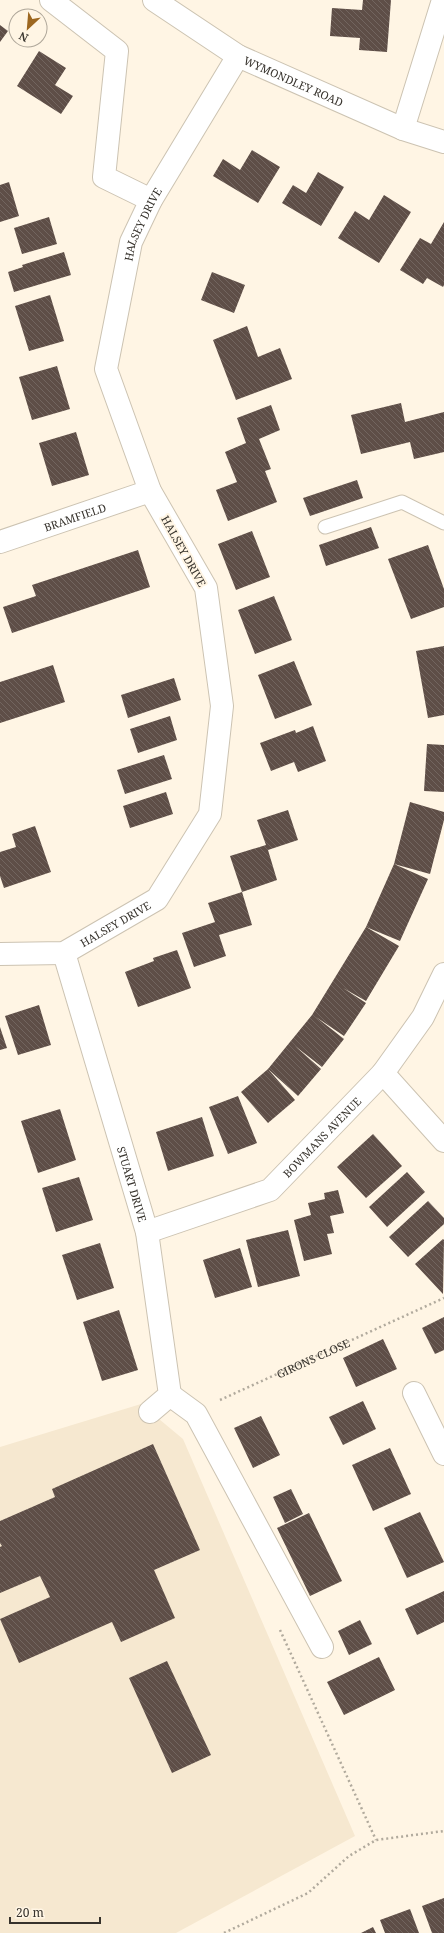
<svg xmlns="http://www.w3.org/2000/svg" width="444" height="1933" viewBox="0 0 444 1933" font-family="'Noto Serif',serif">
  <style>
    .built { fill: #f6e8d0 }
    .building { fill: url(#building-back-hatch) }
    .lines { fill: none; stroke-linecap: round; stroke-linejoin: round }
    .service-casing { stroke: #ccc3b2; stroke-width: 15 }
    .minor-casing { stroke: #ccc3b2; stroke-width: 24 }
    .tertiary-casing { stroke: #ccc3b2; stroke-width: 24 }
    .path { stroke: #b1aa9d; stroke-width: 2.5; stroke-dasharray: 2 3; stroke-linecap: butt }
    .service { stroke: #fff; stroke-width: 13 }
    .minor { stroke: #fff; stroke-width: 22 }
    .tertiary { stroke: #fff; stroke-width: 22 }
    .labels { text-anchor: middle; dominant-baseline: central; stroke-width: 4; stroke-linejoin: round; paint-order: stroke }
    .street-label { font-size: 11px; fill: #36322c; stroke: #fff5e4 }
  </style>
  <defs>
    <pattern id="building-back-hatch" width="6" height="6" patternUnits="userSpaceOnUse"><rect width="6" height="6" fill="#5e4e47"/><path d="M-1 5l2 2M0 0l6 6M5-1l2 2" fill="none" stroke="#72655f"/></pattern>
  </defs>
  <rect width="100%" height="100%" fill="#fff5e4"/>
  <path class="built" d="M141 1404 183 1439 355 1836 176 1933H0V1447Z"/>
  <path class="building" d="M363 0H391L387 52 359 50 360 38 330 36 332 8 362 10Z
    M0 25 8 31 0 42Z
    M39 51 66 68 55 85 73 96 61 114 17 86Z
    M252 150 280 167 258 203 213 176 223 159 240 170Z
    M318 172 344 187 321 226 282 203 293 185 306 193Z
    M9 182 19 216 0 222V185Z
    M384 195 411 212 379 263 338 238 355 211 369 220Z
    M49 217 57 244 22 254 14 228Z
    M444 222V285L443 287 427 278 423 284 400 270 420 238 431 244Z
    M64 252 71 275 14 292 8 272 23 267 22 265Z
    M212 272 245 285 234 313 201 300Z
    M50 295 64 341 29 351 15 306Z
    M247 326 258 357 280 348 292 379 236 400 213 340Z
    M57 366 70 409 32 420 19 377Z
    M401 403 405 422 444 412V452L414 459 410 442 361 454 351 415Z
    M271 405 280 430 259 439 271 469 265 471 277 502 228 521 216 490 237 482 225 452 246 443 237 418Z
    M76 432 89 475 52 486 39 443Z
    M357 480 363 498 310 516 303 498Z
    M371 527 379 548 326 566 319 545Z
    M252 531 270 577 236 590 218 544Z
    M428 545 444 589V607L411 619 388 559Z
    M138 550 150 587 12 633 3 607 36 596 32 585Z
    M274 596 292 640 255 654 238 610Z
    M444 646V715L428 718 416 651Z
    M294 661 312 705 275 719 258 675Z
    M53 665 65 702 0 723V682Z
    M174 678 181 700 128 718 121 695Z
    M170 716 177 740 138 753 130 729Z
    M313 726 326 761 298 772 294 762 271 771 260 743 295 730 296 733Z
    M427 744 444 745V792L424 791Z
    M164 755 172 779 125 794 117 770Z
    M166 792 173 814 130 828 123 806Z
    M410 802 444 812V820L430 874 394 864Z
    M288 810 298 840 268 850 277 880 242 892 230 856 266 845 257 820Z
    M35 826 51 872 4 888 0 876V852L16 847 12 834Z
    M394 864 428 879 400 941 366 927Z
    M242 892 252 925 219 935 226 956 194 967 182 933 215 922 208 903Z
    M366 927 399 946 366 1001 343 988 366 1003 344 1036 316 1017 344 1039 322 1067 295 1046 321 1069 298 1096 268 1069 312 1015Z
    M177 950 191 988 138 1007 125 972 154 961 153 958Z
    M39 1005 51 1045 18 1055 5 1016Z
    M0 1027 7 1048 0 1050Z
    M268 1069 295 1100 268 1123 241 1092Z
    M238 1096 257 1143 228 1154 209 1107Z
    M60 1109 76 1160 38 1173 21 1121Z
    M202 1117 214 1156 168 1171 156 1132Z
    M373 1134 402 1166 366 1198 337 1167Z
    M407 1172 425 1192 387 1227 369 1207Z
    M79 1177 93 1220 56 1232 42 1188Z
    M338 1190 344 1213 330 1216 334 1233 327 1234 332 1254 304 1261 294 1220 311 1215 308 1203 325 1199 324 1193Z
    M428 1201 444 1218V1224L408 1257 389 1237Z
    M288 1230 300 1276 258 1287 246 1240Z
    M443 1239 444 1240 443 1294 415 1264Z
    M100 1243 114 1288 77 1300 62 1255Z
    M240 1248 252 1287 215 1298 203 1260Z
    M119 1310 138 1370 102 1381 83 1322Z
    M444 1317V1350L435 1354 422 1328Z
    M383 1339 397 1369 356 1387 343 1358Z
    M363 1401 376 1429 343 1445 329 1417Z
    M261 1416 280 1455 253 1468 234 1428Z
    M153 1444 200 1550 154 1570 175 1618 121 1642 112 1622 19 1663 0 1619 50 1597 40 1576 0 1593V1547L2 1546 0 1543V1521L55 1497 52 1489Z
    M390 1448 411 1494 373 1511 352 1465Z
    M291 1489 303 1514 285 1523 273 1497Z
    M420 1512 444 1562 407 1578 384 1528Z
    M309 1513 342 1581 310 1596 277 1528Z
    M444 1591V1622L417 1635 405 1609Z
    M360 1620 372 1644 349 1655 338 1631Z
    M379 1657 395 1690 344 1715 327 1682Z
    M167 1661 211 1755 172 1773 129 1678Z
    M444 1898V1933H432L422 1906Z
    M410 1909 419 1933H385L380 1920Z
    M373 1927 376 1933H361Z"/>
  <g class="lines">
    <g class="service-casing">
      <path id="service" d="M325 527 402 502 444 523"/>
    </g>
    <g class="minor-casing">
      <g id="minor">
        <path d="M51 0 117 51 104 177 151 200"/>
        <path d="M403 129 443 0"/>
        <path id="s2" d="M0 542 150 491"/>
        <path id="s3" d="M64 953 147 1232 170 1395 150 1412"/>
        <path id="s4" d="M0 954 64 953 157 899 210 814 222 706 206 588 150 491 106 369 131 242 151 200 238 56"/>
        <path d="M383 1073 444 1141"/>
        <path id="s5" d="M147 1232 270 1190 383 1073 423 1017 444 974"/>
        <path d="M414 1393 444 1454"/>
        <path d="M170 1395 196 1414 322 1647"/>
      </g>
    </g>
    <g class="tertiary-casing">
      <g id="tertiary">
        <path id="s6" d="M154 0 238 56 403 129 444 142"/>
      </g>
    </g>
    <g class="path">
      <path id="s1" d="M220 1400 444 1298"/>
      <path d="M280 1630 376 1840"/>
      <path d="M224 1933 308 1893 349 1856 376 1840 444 1831"/>
    </g>
    <use href="#service" class="service"/>
    <use href="#minor" class="minor"/>
    <use href="#tertiary" class="tertiary"/>
  </g>
  <g class="labels">
    <g class="street-label">
      <text stroke="none"><textPath href="#s6" startOffset="162">WYMONDLEY ROAD</textPath></text>
      <text stroke="none"><textPath href="#s4" startOffset="891">HALSEY DRIVE</textPath></text>
      <text stroke="none"><textPath href="#s2" startOffset="79">BRAMFIELD</textPath></text>
      <text transform="translate(184 551) rotate(61)">HALSEY DRIVE</text>
      <text stroke="none"><textPath href="#s4" startOffset="123">HALSEY DRIVE</textPath></text>
      <text stroke="none"><textPath href="#s5" startOffset="204">BOWMANS AVENUE</textPath></text>
      <text stroke="none"><textPath href="#s3" startOffset="241">STUART DRIVE</textPath></text>
      <text stroke="none"><textPath href="#s1" startOffset="102">GIRONS CLOSE</textPath></text>
    </g>
  </g>
  <g transform="translate(28 28) rotate(206)"><circle r="19" fill="#fff5e4" stroke="#afa79a"/>
  <path d="M0-3L7 15L0 10L-7 15Z" fill="#9d6720"/>
  <text y="-6" font-size="11" font-weight="bold" text-anchor="middle" fill="#36322c">N</text>
  </g>
  <path d="M10 1917v6h90v-6" fill="none" stroke="#36322c" stroke-width="2"/>
  <text x="16" y="1917" font-size="12" fill="#36322c" stroke="#fff5e4" stroke-width="3" paint-order="stroke">20 m</text>
</svg>
